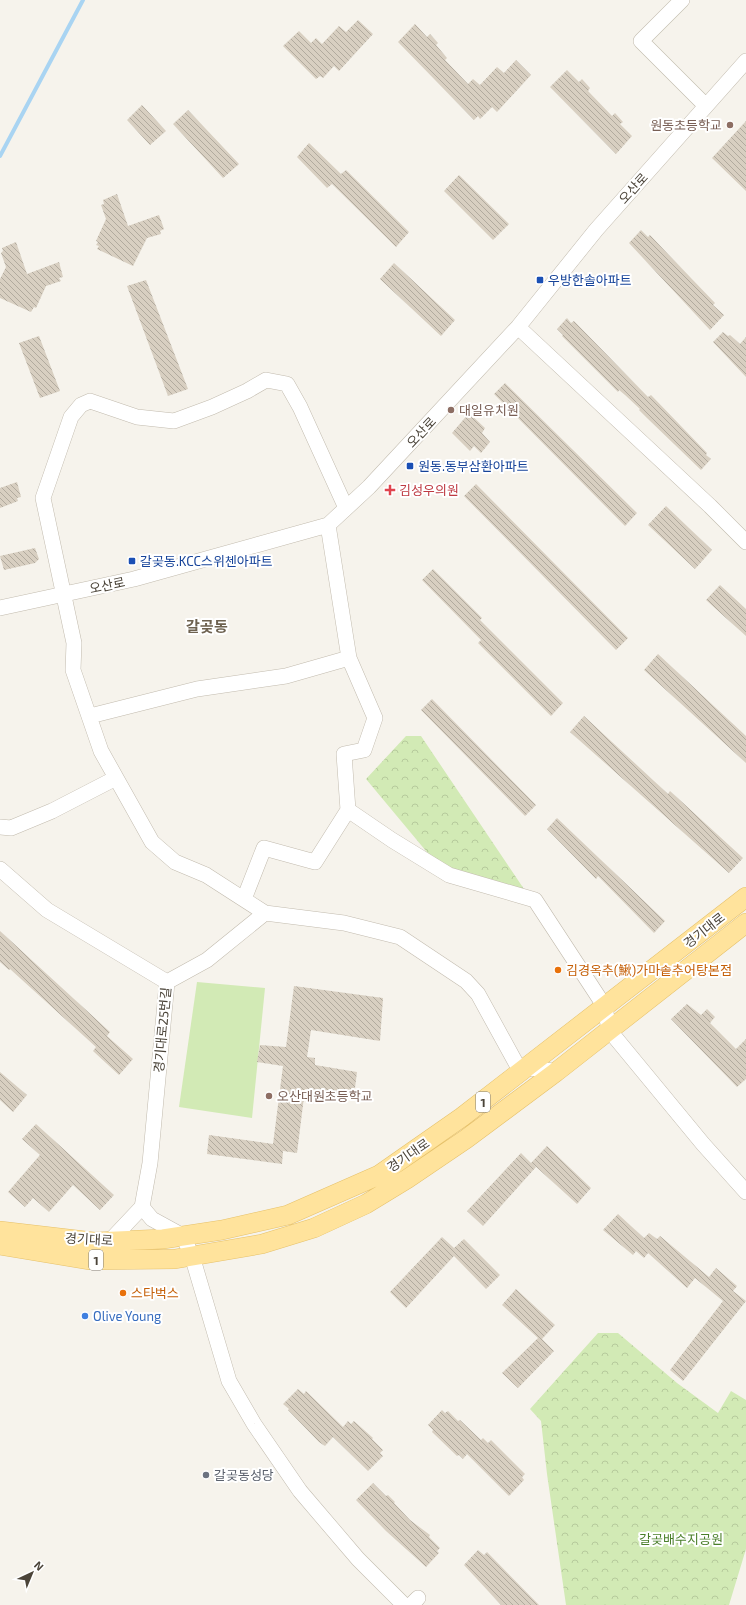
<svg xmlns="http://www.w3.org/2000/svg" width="746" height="1605" viewBox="0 0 746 1605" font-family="'Exo 2','Noto Sans KR',sans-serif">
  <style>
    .forest { fill: url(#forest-crowns) }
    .garden { fill: #d2eab5 }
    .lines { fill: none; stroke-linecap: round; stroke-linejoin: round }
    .stream { stroke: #a9d4f2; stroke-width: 4 }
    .building { fill: url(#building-back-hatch) }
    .minor-casing { stroke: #c2bbae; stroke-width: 16 }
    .major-casing { stroke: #e6c16a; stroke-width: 20 }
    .minor { stroke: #fff; stroke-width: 15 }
    .major { stroke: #ffe39c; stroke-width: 19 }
    .education-dot { fill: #8d6e63; stroke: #fff; stroke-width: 1.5 }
    .transit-dot { fill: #1a4fb4; stroke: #fff; stroke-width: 1.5 }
    .health-dot { fill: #e0444e; stroke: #fff; stroke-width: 1.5 }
    .food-dot { fill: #e8710a; stroke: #fff; stroke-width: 1.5 }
    .shop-dot { fill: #3f7fe0; stroke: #fff; stroke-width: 1.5 }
    .worship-dot { fill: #6b7280; stroke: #fff; stroke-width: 1.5 }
    .labels { text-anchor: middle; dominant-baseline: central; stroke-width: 4; stroke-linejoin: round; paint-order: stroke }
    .shield { fill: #fff; stroke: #817c74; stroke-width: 1 }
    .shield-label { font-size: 12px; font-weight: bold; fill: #4b4439 }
    .education-label { font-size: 13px; fill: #785e54; stroke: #fff; text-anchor: start }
    .street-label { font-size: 13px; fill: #4b4439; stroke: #fff }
    .transit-label { font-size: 13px; fill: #164399; stroke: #fff; text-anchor: start }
    .health-label { font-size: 13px; fill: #be3a42; stroke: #fff; text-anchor: start }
    .food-label { font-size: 13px; fill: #c56008; stroke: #fff; text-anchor: start }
    .shop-label { font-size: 13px; fill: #366cbe; stroke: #fff; text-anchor: start }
    .worship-label { font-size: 13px; fill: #5b616d; stroke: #fff; text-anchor: start }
    .park-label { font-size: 13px; fill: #4a7f2a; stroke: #fff }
    .quarter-label { font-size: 15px; font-weight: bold; fill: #6e6250; stroke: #fff }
  </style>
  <defs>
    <pattern id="forest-crowns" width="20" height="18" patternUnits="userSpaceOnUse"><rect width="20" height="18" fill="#d2eab5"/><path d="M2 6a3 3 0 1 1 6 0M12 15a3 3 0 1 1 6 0" fill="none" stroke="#b6ca9c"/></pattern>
    <pattern id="building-back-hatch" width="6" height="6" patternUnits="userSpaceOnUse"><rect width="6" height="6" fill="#d8cfc1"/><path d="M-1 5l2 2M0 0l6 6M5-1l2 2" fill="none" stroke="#b1aa9e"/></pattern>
  </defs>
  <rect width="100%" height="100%" fill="#f6f3ec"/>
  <path class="forest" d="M406 736H421L526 892 455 874 431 857 366 779Z
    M598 1333H618L677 1383 718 1413 731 1391 746 1400V1549L729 1605H566L547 1474 541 1421 530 1409Z"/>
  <path class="garden" d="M197 982 265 988 252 1118 179 1107Z"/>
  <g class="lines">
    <path class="stream" d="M0 156 83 0"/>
  </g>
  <path class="building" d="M358 20 373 34 339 71 334 66 323 78 320 76 316 79 283 46 299 31 311 43 316 38 322 44 339 26 346 32Z
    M415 24 427 37 430 34 438 43 436 45 447 58 445 60 468 84 473 79 480 85 497 67 504 73 516 60 531 75 497 112 492 107 480 119 478 116 474 120 398 42Z
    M567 70 579 82 582 79 590 88 588 91 612 116 615 113 623 122 620 124 632 136 616 154 550 87Z
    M142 105 166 131 150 145 127 120Z
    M188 110 239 164 223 178 173 124Z
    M746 121V191L712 158Z
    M309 143 341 174 346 170 409 232 396 247 332 184 327 188 297 157Z
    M459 175 509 224 493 240 444 191Z
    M117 194 128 226 159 215 164 229 160 231 161 234 147 238 133 266 97 249 99 246 96 245 98 242 96 241 106 219 101 205 104 204 103 200Z
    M641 230 648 237 650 235 666 252 715 303 713 305 724 315 710 330 629 243Z
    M16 242 27 274 59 262 63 277 59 278 61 281 46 286 36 308 34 307 31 312 0 298V279L6 267 1 253 3 251 2 248Z
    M394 263 455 320 441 336 380 279Z
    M146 280 188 389 168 396 127 286Z
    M567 318 571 323 574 321 648 397 651 395 707 453 706 455 711 459 701 470 647 418 639 410 640 409 625 395 619 390 618 392 562 336 563 335 557 329Z
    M723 332 728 336 730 335 740 344 746 337V377L713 342Z
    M39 336 60 391 40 398 19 343Z
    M505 383 637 513 625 526 494 394Z
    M469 413 485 428 482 433 490 442 481 453 474 446 470 451 452 433Z
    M17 482 21 497 17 498 18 501 0 508V488Z
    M476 484 628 638 616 650 464 496Z
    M666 506 712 550 695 569 648 525Z
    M35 548 39 559 35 563 4 570 0 556Z
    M433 569 482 618 480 620 563 703 551 716 478 643 481 640 422 580Z
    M720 585 746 609V636L706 600Z
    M658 654 746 736V763L644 670Z
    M432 699 536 805 525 816 421 710Z
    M584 716 668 794 670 791 743 858 729 873 570 732Z
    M557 818 665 921 654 933 598 876 596 879 547 829Z
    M0 931 110 1032 107 1036 133 1059 119 1075 93 1051 96 1047 10 969 9 970 0 962Z
    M294 986 383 998 380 1041 311 1030 307 1057 315 1058V1065L357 1072 354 1096 305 1089 297 1153 283 1151 282 1164 207 1154 209 1135 273 1144 283 1066 257 1062 260 1045 286 1047Z
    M687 1004 701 1015 707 1009 715 1017 710 1023 736 1049 746 1039V1079L737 1087 671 1019Z
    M0 1072 27 1095 13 1112 0 1100Z
    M36 1124 114 1195 100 1210 73 1185 49 1212 33 1198 25 1207 8 1192 40 1155 22 1139Z
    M547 1146 591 1188 577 1204 533 1164 536 1167 483 1226 467 1211 521 1153 531 1163Z
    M618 1214 644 1238 649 1233 657 1239 660 1236 709 1277 716 1268 737 1286 733 1291 746 1301 683 1381 670 1370 723 1301 695 1278 687 1288 648 1253 644 1258 636 1251 633 1255 603 1230Z
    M442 1237 454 1248 464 1239 500 1275 486 1289 454 1256 406 1308 390 1292Z
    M516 1289 555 1325 542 1339 554 1351 518 1388 502 1373 538 1338 502 1305Z
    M298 1389 304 1394 306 1391 343 1427 348 1421 351 1424 354 1421 373 1438 372 1439 383 1450 380 1453 383 1456 368 1471 333 1437 325 1446 319 1442 288 1410 289 1409 283 1404Z
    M442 1410 445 1413 448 1411 458 1421 460 1420 481 1440 483 1438 488 1443 491 1440 525 1474 522 1477 524 1480 509 1496 467 1454 463 1459 459 1455 457 1456 432 1432 433 1430 428 1425Z
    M373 1483 386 1496 388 1495 395 1502 394 1503 410 1520 430 1535 429 1537 440 1548 437 1551 439 1553 426 1567 386 1531 356 1500Z
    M478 1550 484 1555 487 1552 539 1605H501L464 1565Z"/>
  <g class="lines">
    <g class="minor-casing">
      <path id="minor" d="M682 0 641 41 706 106
        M518 327 710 506 746 542
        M346 508 300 407 287 384 266 380 247 391 212 407 174 421 137 417 90 401 81 405 71 417 43 498 74 643 73 670 101 751 152 842 175 862 206 875 265 913 344 923 400 937 466 981 478 994 517 1065C530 1070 543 1068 556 1072
        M0 608 134 579 328 525 369 487 518 327 596 230 746 61
        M349 658 375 718 364 750 344 754 348 810 392 840 449 875 535 900 605 1007 609 1030 703 1144 746 1192
        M90 716 197 689 286 676 349 658 328 525
        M0 827 11 828 52 811 116 778
        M0 869 47 910 167 982 150 1163 142 1207
        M244 899 264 848 315 862 348 810
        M167 982 207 960 265 913
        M142 1207 152 1219 183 1236 192 1256 229 1381 254 1424 300 1491 358 1559 404 1605
        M110 1241 142 1207
        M411 1605 418 1598"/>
    </g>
    <g class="major-casing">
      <path id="major" d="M0 1231 94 1242 163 1239 222 1230 288 1215 379 1175 462 1117 746 897
        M0 1245 89 1260 175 1259 262 1244 314 1228 366 1204 407 1179 466 1139 556 1072 746 923"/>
    </g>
    <use href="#minor" class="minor"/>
    <use href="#major" class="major"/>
  </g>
  <g class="education-dot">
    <circle cx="730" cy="125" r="4"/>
    <circle cx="451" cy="410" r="4"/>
    <circle cx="269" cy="1096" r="4"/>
  </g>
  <g class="transit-dot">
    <rect x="536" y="276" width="8" height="8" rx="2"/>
    <rect x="406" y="462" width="8" height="8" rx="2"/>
    <rect x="128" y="557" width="8" height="8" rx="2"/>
  </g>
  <path class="health-dot" d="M388 484h4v4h4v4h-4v4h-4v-4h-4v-4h4z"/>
  <g class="food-dot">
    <circle cx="558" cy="970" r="4"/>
    <circle cx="123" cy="1293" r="4"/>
  </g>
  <circle class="shop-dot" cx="85" cy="1316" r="4"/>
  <circle class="worship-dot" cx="206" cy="1475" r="4"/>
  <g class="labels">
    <g class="shield">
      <rect x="476" y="1092" width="14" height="20" rx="3"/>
      <rect x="89" y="1250" width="14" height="20" rx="3"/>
    </g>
    <g class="shield-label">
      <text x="483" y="1102">1</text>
      <text x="96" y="1260">1</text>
    </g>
    <g class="education-label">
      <text x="722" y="125" text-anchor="end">원동초등학교</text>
      <text x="459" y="410">대일유치원</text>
      <text x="277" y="1096">오산대원초등학교</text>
    </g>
    <g class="street-label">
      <text transform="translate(633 188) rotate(-48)">오산로</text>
      <text transform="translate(421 432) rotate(-47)">오산로</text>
      <text transform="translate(107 585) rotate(-12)">오산로</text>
      <text transform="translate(704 930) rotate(-38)">경기대로</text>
      <text transform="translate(162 1030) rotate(-85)">경기대로25번길</text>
      <text transform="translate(408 1155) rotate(-35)">경기대로</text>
      <text transform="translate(89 1239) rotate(3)">경기대로</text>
    </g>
    <g class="transit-label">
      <text x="548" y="280">우방한솔아파트</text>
      <text x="418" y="466">원동.동부삼환아파트</text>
      <text x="140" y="561">갈곶동.KCC스위첸아파트</text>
    </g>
    <g class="health-label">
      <text x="399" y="490">김성우의원</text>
    </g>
    <g class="food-label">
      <text x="566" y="970">김경옥추(鰍)가마솥추어탕본점</text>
      <text x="131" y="1293">스타벅스</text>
    </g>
    <g class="shop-label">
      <text x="93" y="1316">Olive Young</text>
    </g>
    <g class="worship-label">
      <text x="214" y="1475">갈곶동성당</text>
    </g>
    <g class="park-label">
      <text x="681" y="1539">갈곶배수지공원</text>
    </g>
    <g class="quarter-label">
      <text x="207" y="626">갈곶동</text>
    </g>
  </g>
  <g transform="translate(32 1573) rotate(44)" stroke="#ffffff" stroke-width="3" paint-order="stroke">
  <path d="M0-3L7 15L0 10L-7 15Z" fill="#4b4439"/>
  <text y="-6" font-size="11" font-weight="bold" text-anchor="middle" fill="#4b4439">N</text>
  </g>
</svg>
